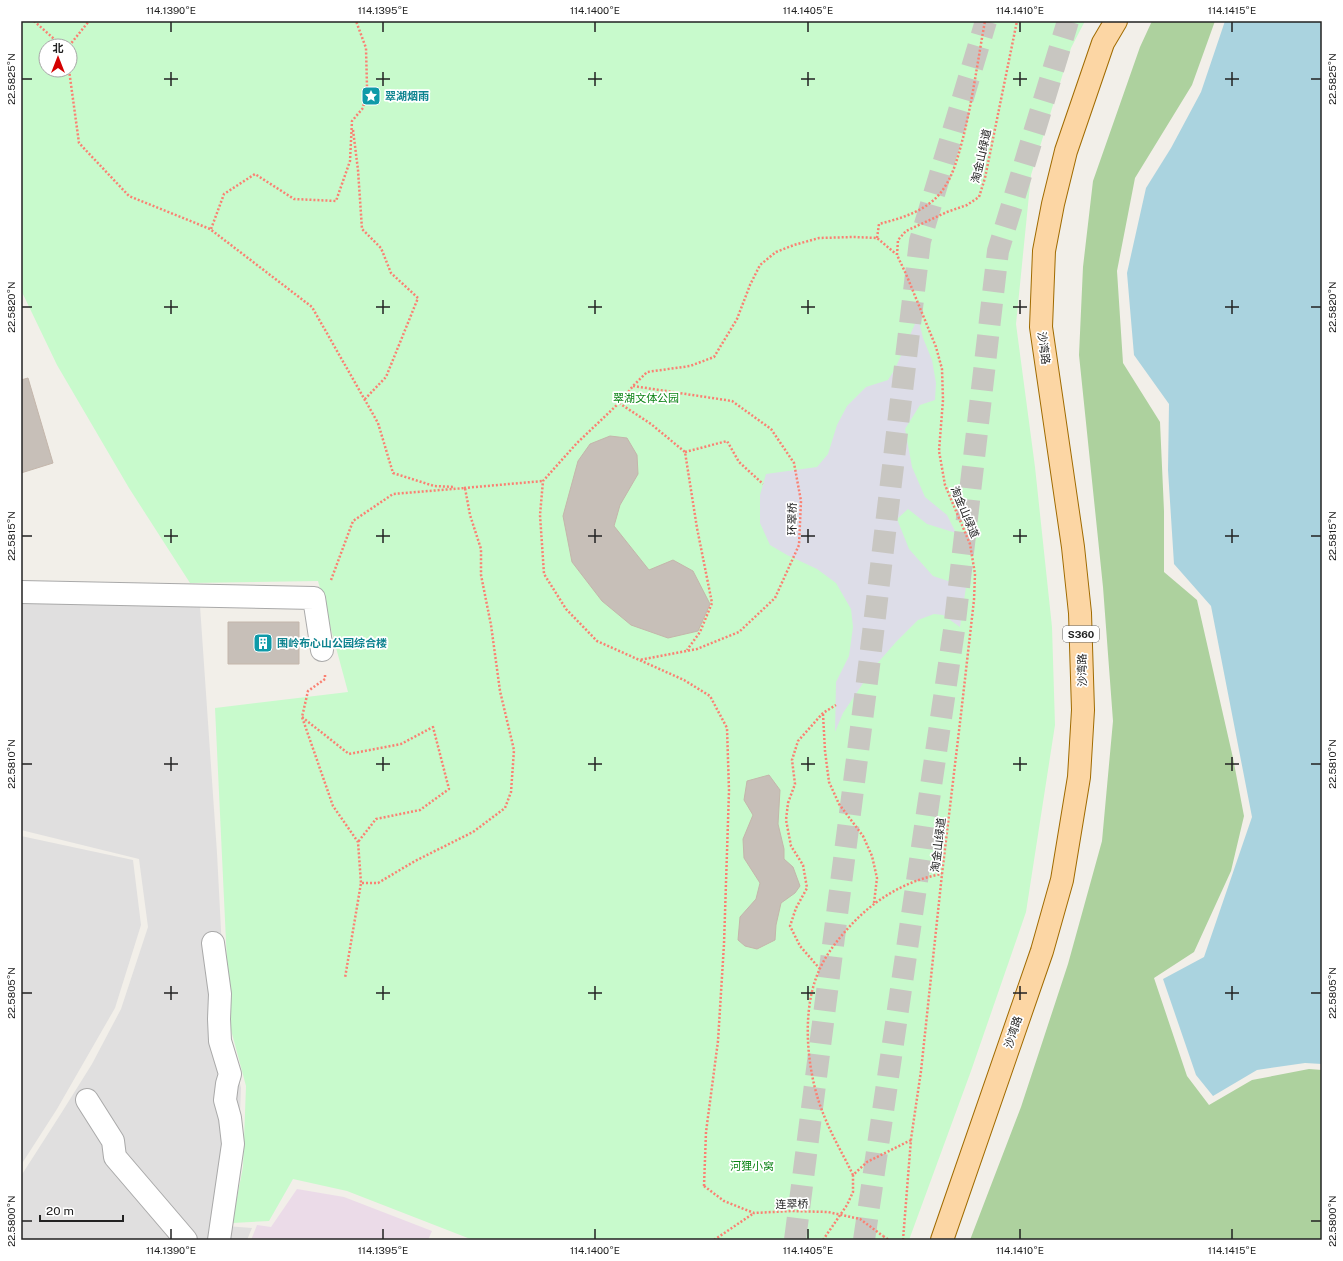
<svg xmlns="http://www.w3.org/2000/svg" width="1343" height="1261" viewBox="0 0 1343 1261" font-family="'Public Sans','Noto Sans SC',sans-serif">
  <style>
    .residential { fill: #e0dfdf }
    .industrial { fill: #ebdbe8 }
    .forest { fill: #add19e }
    .park { fill: #c8facc; fill-rule: evenodd }
    .plaza { fill: #dddde8 }
    .water { fill: #aad3df }
    .building { fill: #c7bfb8; stroke: #c4b6ab }
    .lines { fill: none; stroke-linecap: round; stroke-linejoin: round }
    .trunk-tunnel { stroke: #c8c6c1; stroke-width: 22; stroke-dasharray: 22 11; stroke-linecap: butt }
    .minor-casing { stroke: #a9a9a9; stroke-width: 24 }
    .primary-casing { stroke: #a06b00; stroke-width: 24 }
    .path { stroke: #fa8072; stroke-width: 2.5; stroke-dasharray: 2 2; stroke-linecap: butt }
    .minor { stroke: #fff; stroke-width: 22 }
    .primary { stroke: #fcd6a4; stroke-width: 22 }
    .path-bridge { stroke: #fa8072; stroke-width: 2.5; stroke-dasharray: 2 2; stroke-linecap: butt }
    .ticks { fill: none; stroke: #222; stroke-width: 1.5 }
    .labels { text-anchor: middle; dominant-baseline: central; stroke-width: 3.5; stroke-linejoin: round; paint-order: stroke }
    .shield { fill: #fff; stroke: #646464; stroke-width: 1 }
    .shield-label { font-size: 10px; font-weight: bold; fill: #222 }
    .culture-label { font-size: 11px; font-weight: bold; fill: #0d838f; stroke: #fff; text-anchor: start }
    .street-label { font-size: 11px; fill: #222; stroke: #fff }
    .park-label { font-size: 11px; fill: #0c8416; stroke: #fff }
    .neatline { fill: none; stroke: #222; stroke-width: 1.5 }
    .ticks-label { font-size: 10px; text-anchor: middle; fill: #222 }
  </style>
  <rect width="100%" height="100%" fill="#f2efe9"/>
  <path class="residential" d="M21 601 200 606 217 853 226 1026 241 1088 238 1165 226 1226 252 1228 247 1240H21V1176L62 1112 92 1064 121 1009 148 927 139 859 21 830Z
    M21 836 133 860 141 925 115 1008 57 1109 21 1165Z"/>
  <path class="industrial" d="M297 1189 344 1197 432 1231 428 1240H251L257 1225 271 1227Z"/>
  <path class="forest" d="M1152 21H1215L1192 85 1135 178 1117 271 1123 363 1160 422 1164 511V572L1197 600 1233 758 1244 816 1231 871 1194 952 1154 978 1187 1076 1209 1105 1252 1080 1309 1069 1322 1070V1240H970L1021 1107 1068 964 1102 841 1113 721 1103 587 1079 355 1083 267 1093 181 1140 47Z"/>
  <path class="park" d="M21 21H1085L1071 48 1031 175 1016 324 1035 467 1052 627 1055 725 1026 912 971 1071 909 1240H473L347 1191 293 1179 269 1221 232 1223 243 1167 246 1086 230 1026 215 708 348 692 318 581 190 583 129 488 57 365 21 290ZM46 46H70V70H46Z"/>
  <path class="plaza" d="M918 317 923 338 932 360 936 383 935 400 920 405 905 429 912 467 925 497 947 515 956 533 927 524 908 509 897 519 909 549 933 576 966 587 960 627 943 615 934 614 918 620 896 642 874 667 843 713 835 732 836 682 849 656 853 627 851 609 836 583 817 569 787 555 770 545 760 523V495L766 474 817 467 828 454 837 425 847 406 866 387 888 380 895 369Z"/>
  <path class="water" d="M1225 21H1322V1064L1305 1063 1257 1070 1213 1096 1196 1075 1163 979 1204 957 1252 817 1211 606 1174 564 1168 470 1169 404 1134 355 1127 273 1146 188 1171 148 1201 92Z"/>
  <path class="building" d="M28 378 53 463 21 473V380Z
    M610 436 627 438 637 455 638 474 620 505 614 526 649 570 673 560 693 571 710 604 698 631 668 638 631 625 602 601 572 562 563 516 578 461 590 444Z
    M228 622H299V664H228Z
    M769 775 780 790 778 824 784 849V859L793 867 800 886 795 893 781 903 776 925 775 940 757 949 745 946 738 940 740 917 756 899 760 883 744 858 743 839 753 815 744 800 747 781Z"/>
  <g class="lines">
    <path class="trunk-tunnel" d="M795 1240 870 658 920 241 986 21
      M864 1240 954 630 998 251 1068 21"/>
    <g class="minor-casing">
      <path id="minor" d="M21 592 314 598 322 650
        M213 943 220 994 219 1019 220 1041 230 1074 227 1084 225 1100 230 1118 233 1144 219 1240
        M87 1100 113 1141 115 1157 186 1240"/>
    </g>
    <g class="primary-casing">
      <path id="primary" d="M942 1240 1042 951 1062 880 1079 777 1083 710 1080 613 1073 547 1041 327 1044 251 1053 204 1066 151 1103 43 1116 21"/>
    </g>
    <path class="path" d="M34 21 62 46
      M69 46 89 21
      M69 70 79 143 129 196 210 229 312 307 378 423 393 473 434 486 455 487
      M353 130 358 170 362 229 381 248 391 273 418 298 386 377 364 400
      M211 229 224 194 255 174 294 199 336 201 350 161 352 121 363 108 367 87 366 48 356 21
      M877 238 879 224C902 218 927 211 942 191 954 175 959 153 964 134 973 97 978 59 985 21
      M633 386 732 401 771 429 794 463 801 501 799 545 775 598 739 632 697 649 639 660
      M619 403 651 424 685 452 697 528 712 603 700 632 687 650
      M685 452 727 441 739 462 763 484
      M464 488 543 481
      M331 580 353 521 393 494 465 488 470 515 481 549V575L491 625 500 691 514 750 511 792 505 808 473 832 415 861 378 883H361L345 978
      M325 675V679L308 691 302 717 333 806 358 842 361 883
      M823 714 825 751 829 782 839 804 863 836 872 856 877 878 874 903
      M302 717 349 754 401 744 433 727 449 789 420 810 376 819 358 842
      M820 969 800 946 790 926 796 908 807 888 803 865 791 846 786 820 788 803 795 784 792 760 798 741 823 713 836 705
      M853 1175C844 1156 833 1138 825 1118 808 1079 801 1019 816 978 823 958 837 940 851 925 875 899 907 880 942 874
      M704 1186 706 1132 718 1041 724 944 729 791 727 728 710 696 684 680 597 641 566 609 544 574 540 515 543 481 577 443 619 403 633 386 647 372 690 366 714 357 737 319 750 285 760 265 776 252 794 245 819 238 854 237 877 238 896 254
      M883 1236 889 1240
      M714 1240 754 1213
      M823 1240 847 1205 853 1192V1175L867 1162 911 1140
      M903 1240 911 1139 921 1071 942 874 961 714 974 600 975 574 970 544 945 485 939 451 943 400 942 369 936 347 906 274 897 255 898 240 906 231 947 212 967 205 979 197 985 178 1017 21"/>
    <use href="#minor" class="minor"/>
    <use href="#primary" class="primary"/>
    <path class="path-bridge" d="M704 1186 724 1201 754 1213 791 1211 828 1212 860 1219 883 1236"/>
  </g>
  <path class="ticks" d="M171 22V32M383 22V32M595 22V32M808 22V32M1020 22V32M1232 22V32M171 72V86M383 72V86M595 72V86M808 72V86M1020 72V86M1232 72V86M22 79H32M164 79H178M376 79H390M588 79H602M801 79H815M1013 79H1027M1225 79H1239M1311 79H1321M171 300V314M383 300V314M595 300V314M808 300V314M1020 300V314M1232 300V314M22 307H32M164 307H178M376 307H390M588 307H602M801 307H815M1013 307H1027M1225 307H1239M1311 307H1321M171 529V543M383 529V543M595 529V543M808 529V543M1020 529V543M1232 529V543M22 536H32M164 536H178M376 536H390M588 536H602M801 536H815M1013 536H1027M1225 536H1239M1311 536H1321M171 757V771M383 757V771M595 757V771M808 757V771M1020 757V771M1232 757V771M22 764H32M164 764H178M376 764H390M588 764H602M801 764H815M1013 764H1027M1225 764H1239M1311 764H1321M171 986V1000M383 986V1000M595 986V1000M808 986V1000M1020 986V1000M1232 986V1000M22 993H32M164 993H178M376 993H390M588 993H602M801 993H815M1013 993H1027M1225 993H1239M1311 993H1321M22 1221H32M1311 1221H1321M171 1229V1239M383 1229V1239M595 1229V1239M808 1229V1239M1020 1229V1239M1232 1229V1239"/>
  <defs>
    <g id="sight-square" transform="scale(1)"><rect x="-9" y="-9" width="18" height="18" rx="4" fill="#0f9aa8" stroke="#fff"/><path d="M0-6L1.8-2.2L6-1.7L2.9 1.2L3.7 5.4L0 3.3L-3.7 5.4L-2.9 1.2L-6-1.7L-1.8-2.2Z" fill="#fff"/></g>
    <g id="building-square" transform="scale(1)"><rect x="-9" y="-9" width="18" height="18" rx="4" fill="#0f9aa8" stroke="#fff"/><path d="M-4-6H4V6H1V3H-1V6H-4ZM-2.5-4.3h1.7v1.8h-1.7ZM.8-4.3h1.7v1.8H.8ZM-2.5-1h1.7V.8h-1.7ZM.8-1h1.7V.8H.8Z" fill="#fff"/></g>
  </defs>
  <g fill-rule="evenodd">
    <use href="#sight-square" x="371" y="96"/>
    <use href="#building-square" x="263" y="643"/>
  </g>
  <g class="labels">
    <rect class="shield" x="1063" y="626" width="36" height="16" rx="3"/>
    <g class="shield-label">
      <text x="1081" y="634">S360</text>
    </g>
    <g class="culture-label">
      <text x="385" y="96">翠湖烟雨</text>
      <text x="277" y="643">围岭布心山公园综合楼</text>
    </g>
    <g class="street-label">
      <text transform="translate(981 156) rotate(-77)">淘金山绿道</text>
      <text transform="translate(1044 348) rotate(82)">沙湾路</text>
      <text transform="translate(965 512) rotate(67)">淘金山绿道</text>
      <text transform="translate(792 519) rotate(-89)">环翠桥</text>
      <text transform="translate(1082 670) rotate(-91)">沙湾路</text>
      <text transform="translate(938 845) rotate(-83)">淘金山绿道</text>
      <text transform="translate(1013 1032) rotate(-71)">沙湾路</text>
      <text transform="translate(792 1204) rotate(-1)">连翠桥</text>
    </g>
    <g class="park-label">
      <text x="646" y="398">翠湖文体公园</text>
      <text x="752" y="1166">河狸小窝</text>
    </g>
  </g>
  <rect width="1343" height="1261" fill="none" stroke="#ffffff" stroke-width="44"/>
  <g transform="translate(58 58)"><circle r="19" fill="#ffffff" stroke="#a7a7a7"/>
  <path d="M0-3L7 15L0 10L-7 15Z" fill="#d40000"/>
  <text y="-6" font-size="11" font-weight="bold" text-anchor="middle" fill="#222222">北</text>
  </g>
  <path d="M40 1215v6h83v-6" fill="none" stroke="#222222" stroke-width="2"/>
  <text x="46" y="1215" font-size="12" fill="#222222" stroke="#ffffff" stroke-width="3" paint-order="stroke">20 m</text>
  <rect x="22" y="22" width="1299" height="1217" class="neatline"/>
  <g class="ticks-label">
    <text x="171" y="14">114.1390°E</text>
    <text x="383" y="14">114.1395°E</text>
    <text x="595" y="14">114.1400°E</text>
    <text x="808" y="14">114.1405°E</text>
    <text x="1020" y="14">114.1410°E</text>
    <text x="1232" y="14">114.1415°E</text>
    <text transform="translate(11 79) rotate(-90)" y="4">22.5825°N</text>
    <text transform="translate(1332 79) rotate(-90)" y="4">22.5825°N</text>
    <text transform="translate(11 307) rotate(-90)" y="4">22.5820°N</text>
    <text transform="translate(1332 307) rotate(-90)" y="4">22.5820°N</text>
    <text transform="translate(11 536) rotate(-90)" y="4">22.5815°N</text>
    <text transform="translate(1332 536) rotate(-90)" y="4">22.5815°N</text>
    <text transform="translate(11 764) rotate(-90)" y="4">22.5810°N</text>
    <text transform="translate(1332 764) rotate(-90)" y="4">22.5810°N</text>
    <text transform="translate(11 993) rotate(-90)" y="4">22.5805°N</text>
    <text transform="translate(1332 993) rotate(-90)" y="4">22.5805°N</text>
    <text transform="translate(11 1221) rotate(-90)" y="4">22.5800°N</text>
    <text transform="translate(1332 1221) rotate(-90)" y="4">22.5800°N</text>
    <text x="171" y="1254">114.1390°E</text>
    <text x="383" y="1254">114.1395°E</text>
    <text x="595" y="1254">114.1400°E</text>
    <text x="808" y="1254">114.1405°E</text>
    <text x="1020" y="1254">114.1410°E</text>
    <text x="1232" y="1254">114.1415°E</text>
  </g>
</svg>
